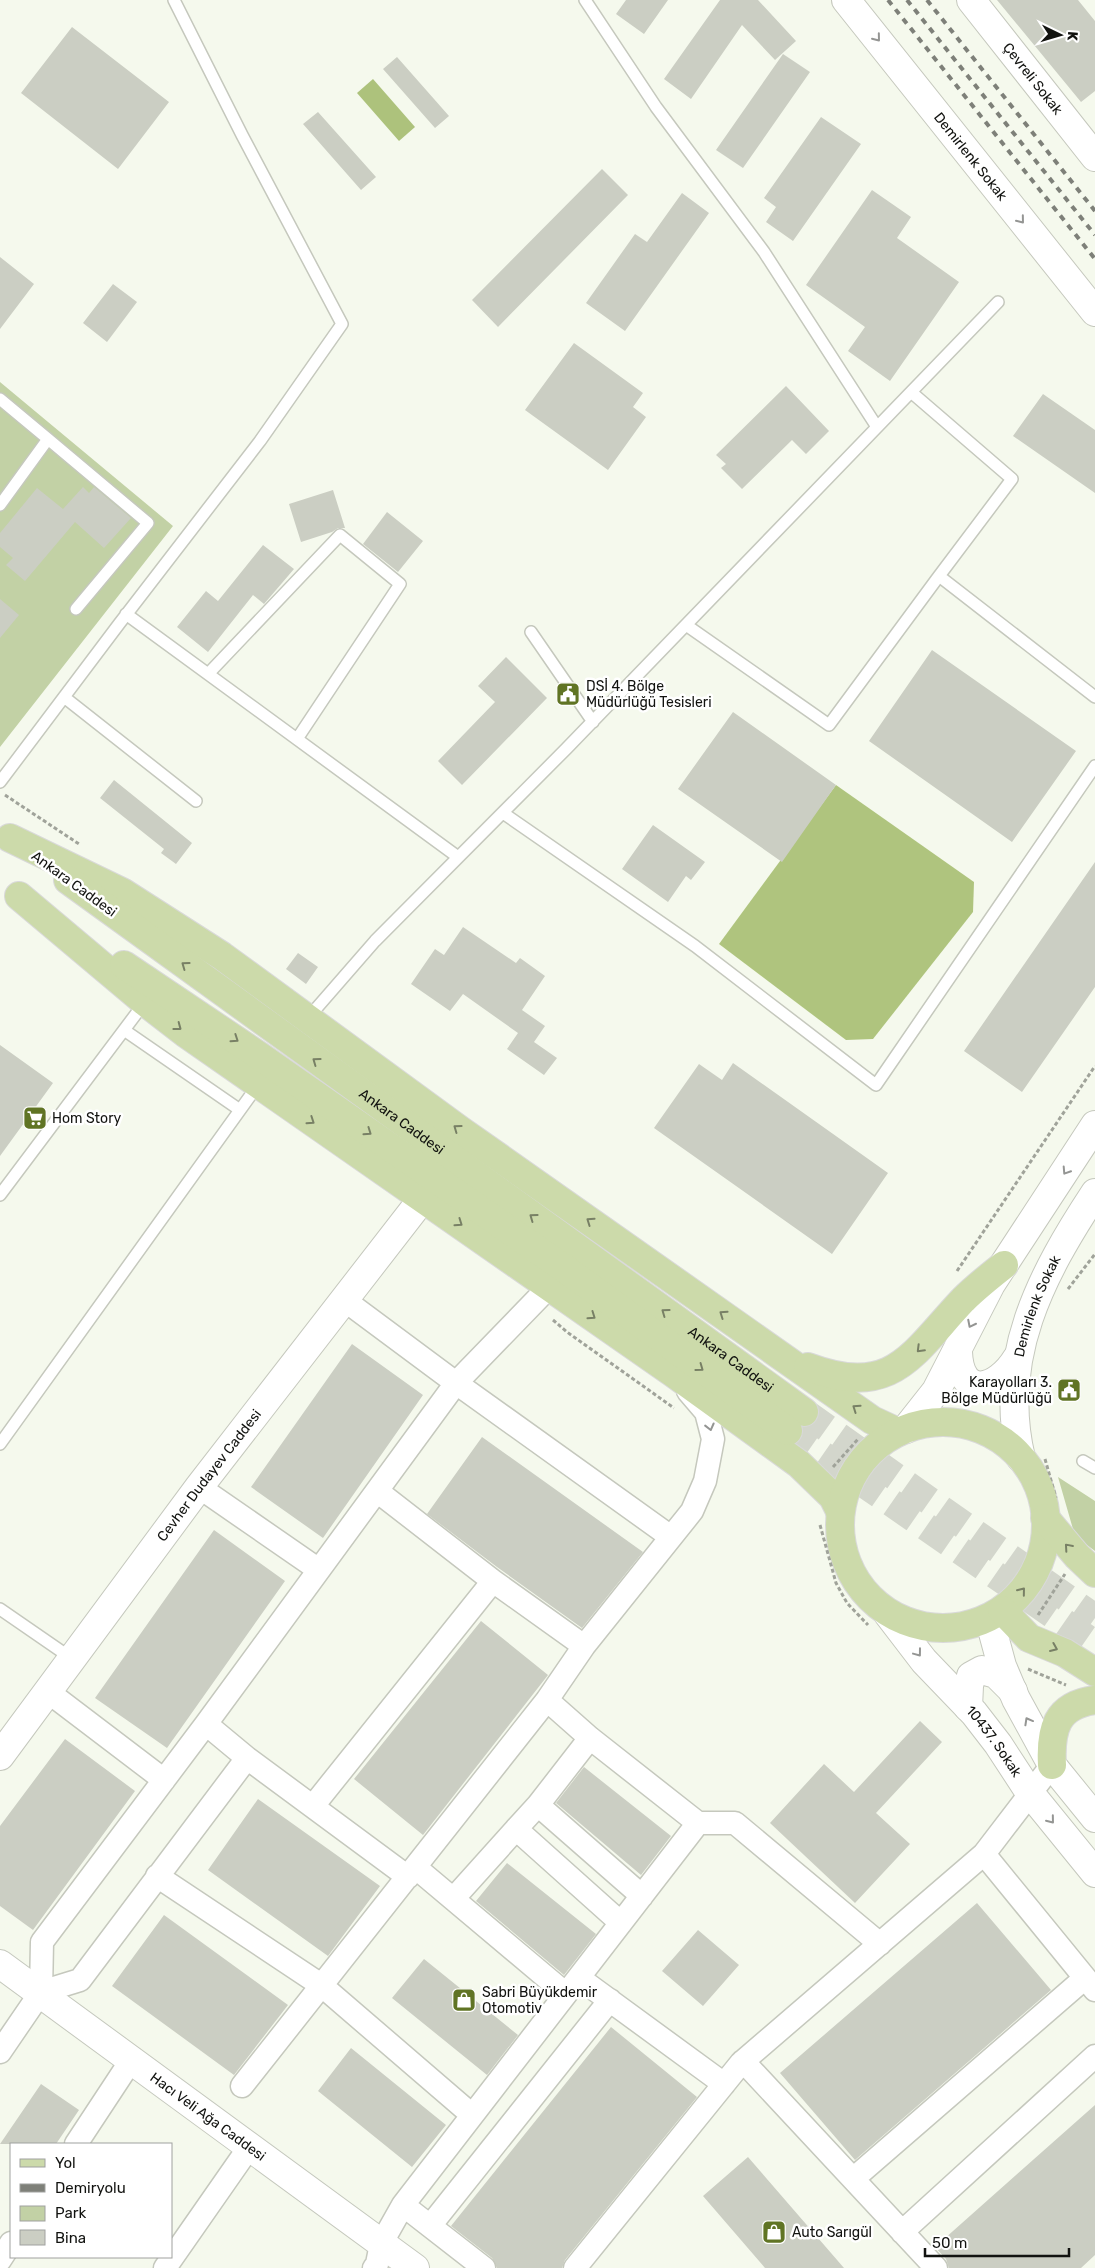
<svg xmlns="http://www.w3.org/2000/svg" width="1095" height="2268" viewBox="0 0 1095 2268" font-family="Rubik,sans-serif">
  <style>
    .green { fill: #c2d1a5 }
    .forest { fill: #afc47e }
    .water { fill: #adc27c }
    .building { fill: #cbcec3 }
    .lines { fill: none; stroke-linecap: round; stroke-linejoin: round }
    .primary-tunnel { stroke: #d3d6cc; stroke-width: 28; stroke-dasharray: 28 14; stroke-linecap: butt }
    .service-casing { stroke: #c5c8bd; stroke-width: 14 }
    .minor-casing { stroke: #c5c8bd; stroke-width: 25 }
    .tertiary-casing { stroke: #c5c8bd; stroke-width: 30 }
    .primary-casing { stroke: #d9d9d9; stroke-width: 30 }
    .path { stroke: #a0a39a; stroke-width: 3; stroke-dasharray: 4 2.5; stroke-linecap: butt }
    .service { stroke: #fff; stroke-width: 11 }
    .minor { stroke: #fff; stroke-width: 22 }
    .tertiary { stroke: #fff; stroke-width: 28 }
    .primary { stroke: #ccdaaa; stroke-width: 28 }
    .rail { stroke: #7e8079; stroke-width: 4; stroke-dasharray: 6 6; stroke-linecap: butt }
    .oneway { stroke: #949593 }
    .oneway2 { stroke: #788065 }
    .labels { text-anchor: middle; dominant-baseline: central; stroke-width: 5; stroke-linejoin: round; paint-order: stroke }
    .street-label { font-size: 14px; fill: #121310; stroke: #fff }
    .poi-label { font-size: 14px; fill: #121310; stroke: #fff; text-anchor: start }
  </style>
  <rect width="100%" height="100%" fill="#f5f9ed"/>
  <path class="green" d="M0 382 173 526 0 747Z
    M1058 1477 1095 1501V1551L1075 1536Z"/>
  <path class="forest" d="M836 785 974 882 973 912 873 1039 846 1040 719 944Z"/>
  <path class="water" d="M373 79 415 127 399 141 357 93Z"/>
  <path class="building" d="M626 0H668L644 34 616 14Z
    M720 0H758L796 41 775 60 742 25 691 99 664 79Z
    M997 0H1078L1095 21V91L1081 102Z
    M72 27 169 102 118 169 21 93Z
    M783 54 810 72 743 168 716 150Z
    M397 57 449 116 435 128 383 69Z
    M318 112 376 177 361 190 303 124Z
    M821 117 861 144 793 241 766 222 776 207 764 198Z
    M602 169 628 195 498 327 472 300Z
    M872 190 911 217 897 238 959 282 890 381 848 351 865 327 806 285Z
    M682 193 709 213 625 331 586 303 635 234 647 242Z
    M0 257 34 284 0 329Z
    M113 284 137 302 107 342 83 323Z
    M574 343 643 393 633 407 646 417 608 470 525 410Z
    M786 386 829 431 806 454 792 440 742 489 721 468 726 464 716 455Z
    M1043 394 1095 430V493L1013 436Z
    M83 487 89 493 94 487 131 518 104 548 75 522 25 581 6 565 13 558 0 547V533L37 488 63 509Z
    M333 490 345 528H338L332 532 301 542 289 504Z
    M387 512 423 541 398 572 363 544Z
    M263 545 294 569 264 604 253 595 208 652 177 627 206 591 218 601Z
    M0 599 19 615 0 638Z
    M932 650 1076 751 1012 842 869 741Z
    M506 657 547 698 462 785 438 761 495 702 478 686Z
    M733 712 836 785 782 862 678 789Z
    M114 780 192 843 176 864 161 853 164 849 100 798Z
    M653 825 705 862 691 880 686 876 668 902 622 869Z
    M1095 862V987L1022 1092 964 1051Z
    M463 927 516 963 520 958 545 976 522 1010 545 1026 534 1042 557 1058 544 1075 507 1049 518 1033 463 994 450 1011 411 984 435 949 444 955Z
    M298 953 318 967 306 984 286 969Z
    M0 1045 53 1083 0 1156Z
    M733 1063 888 1173 832 1254 654 1128 699 1064 722 1080Z
    M352 1344 423 1395 323 1538 251 1487Z
    M482 1437 643 1552 582 1628 497 1567 427 1514Z
    M214 1530 285 1581 167 1748 95 1698Z
    M481 1621 548 1675 423 1835 354 1779Z
    M920 1721 942 1742 876 1813 910 1844 855 1903 770 1823 824 1764 854 1792Z
    M65 1739 135 1791 33 1930 0 1906V1826Z
    M584 1767 671 1836 641 1875 556 1803Z
    M258 1799 380 1886 328 1956 208 1870Z
    M507 1863 596 1934 564 1975 476 1901Z
    M977 1903 1051 1990 855 2160 780 2073Z
    M164 1915 288 2005 234 2075 112 1986Z
    M698 1930 739 1965 703 2006 662 1971Z
    M424 1959 518 2035 487 2075 392 1998Z
    M611 2027 697 2097 565 2260 562 2268H497L492 2258 451 2226Z
    M351 2048 446 2125 412 2167 318 2091Z
    M41 2084 79 2110 56 2144H0Z
    M1095 2105V2255L1081 2268H949L946 2259 935 2247Z
    M748 2157 844 2268H765L703 2196Z"/>
  <g class="lines">
    <path class="primary-tunnel" d="M804 1412 1095 1618
      M788 1431 1095 1644"/>
    <g class="service-casing">
      <path id="service" d="M585 0 656 107 764 252 877 427
        M911 392 1012 479 939 576 1095 697
        M0 399 48 439
        M0 505 48 439 148 523 76 609
        M126 614 458 857
        M686 625 829 725 939 576
        M531 632 593 722
        M208 674 340 535 400 584 297 739
        M64 697 196 801
        M0 782 119 624 260 441 342 324 242 135 174 0
        M503 813 695 946 876 1085 1095 766
        M307 1019 375 941 566 749 998 302
        M124 1030 240 1110
        M0 1195 145 1002
        M0 1444 258 1085
        M1083 1461 1095 1468
        M0 1609 71 1658"/>
    </g>
    <g class="minor-casing">
      <path id="minor" d="M343 1299 456 1383 671 1537
        M199 1487 319 1570
        M377 1491 493 1581 584 1646
        M47 1691 164 1780
        M547 1700 590 1738 698 1823H735L880 1944
        M206 1724 247 1758 408 1877
        M538 1805 590 1738
        M313 1806 493 1581
        M516 1829 538 1805 642 1896
        M984 1854 1095 1990
        M415 1867 566 1994
        M157 1876 321 1985 472 2115
        M454 1898 516 1829 621 1923
        M579 1978 724 2084
        M41 1992 80 1980 247 1758
        M0 2052 41 1992 42 1942 206 1724 456 1383 549 1287
        M743 2061 936 2268
        M242 2086 547 1700 584 1646 692 1511 705 1481 713 1439 706 1412 688 1391
        M76 2144 132 2059
        M853 2179 1085 1978
        M403 2205 484 2268
        M430 2226 610 2000
        M902 2232 1095 2056
        M0 2260 11 2243
        M165 2268 250 2146
        M374 2268 377 2264 381 2244 403 2205 698 1823
        M575 2268 741 2063 984 1854 1052 1765"/>
    </g>
    <g class="tertiary-casing">
      <g id="tertiary">
        <path id="s1" d="M846 0 1095 312"/>
        <path id="s2" d="M971 0 1095 157"/>
        <path d="M958 1352C960 1400 997 1391 1017 1358"/>
        <path d="M906 1429 936 1391 991 1284 1095 1125"/>
        <path id="s3" d="M1021 1458C997 1358 1041 1275 1095 1193"/>
        <path id="s4" d="M888 1614 924 1661 974 1713 998 1744 1030 1793 1095 1873"/>
        <path d="M989 1618 1002 1666 1016 1699 1052 1765 1095 1818"/>
        <path d="M968 1707 969 1686 971 1676 982 1670 996 1674 1013 1691"/>
        <path id="s5" d="M0 1756 199 1487 423 1198"/>
        <path id="s6" d="M0 1964 415 2268"/>
      </g>
    </g>
    <g class="primary-casing">
      <g id="primary">
        <path d="M10 838 122 892 222 956 460 1130 872 1420 898 1432"/>
        <path id="s7" d="M68 880 804 1412"/>
        <path d="M19 896 145 1002 185 1033 673 1373 799 1464 833 1497 840 1511"/>
        <path d="M124 965 261 1057 568 1271 788 1431"/>
        <path d="M808 1367C893 1399 912 1354 963 1300 976 1287 990 1276 1004 1265"/>
        <circle cx="943" cy="1525" r="103"/>
        <path d="M1045 1518 1077 1556 1095 1573"/>
        <path d="M1002 1610 1029 1638 1065 1653 1095 1672"/>
        <path d="M1052 1765C1050 1730 1056 1705 1095 1700"/>
      </g>
    </g>
    <path class="path" d="M5 795 79 844
      M957 1271 1095 1066
      M1068 1289 1095 1254
      M553 1320 567 1332 674 1408
      M1045 1459 1056 1498
      M833 1467 859 1438
      M820 1525 836 1583 847 1603 868 1625
      M1038 1615 1065 1574
      M1028 1669 1066 1685"/>
    <use href="#service" class="service"/>
    <use href="#minor" class="minor"/>
    <use href="#tertiary" class="tertiary"/>
    <use href="#primary" class="primary"/>
    <path class="rail" d="M888 0 1095 259
      M907 0 1095 235
      M927 0 1095 211"/>
  </g>
  <defs><path id="oneway-chevron" d="M-2-3.5L2.5 0L-2 3.5" fill="none" stroke-width="1.6" stroke-linecap="round" stroke-linejoin="round" transform="scale(1.25)"/></defs>
  <g class="oneway">
    <use href="#oneway-chevron" transform="translate(877 38) rotate(51)"/>
    <use href="#oneway-chevron" transform="translate(1021 220) rotate(51)"/>
    <use href="#oneway-chevron" transform="translate(1066 1171) rotate(123)"/>
    <use href="#oneway-chevron" transform="translate(971 1324) rotate(117)"/>
    <use href="#oneway-chevron" transform="translate(710 1427) rotate(76)"/>
    <use href="#oneway-chevron" transform="translate(918 1653) rotate(53)"/>
    <use href="#oneway-chevron" transform="translate(1028 1721) rotate(-119)"/>
    <use href="#oneway-chevron" transform="translate(1051 1820) rotate(51)"/>
  </g>
  <g class="oneway2">
    <use href="#oneway-chevron" transform="translate(185 965) rotate(-144)"/>
    <use href="#oneway-chevron" transform="translate(178 1027) rotate(37)"/>
    <use href="#oneway-chevron" transform="translate(235 1039) rotate(34)"/>
    <use href="#oneway-chevron" transform="translate(316 1061) rotate(-144)"/>
    <use href="#oneway-chevron" transform="translate(311 1121) rotate(34)"/>
    <use href="#oneway-chevron" transform="translate(457 1128) rotate(-144)"/>
    <use href="#oneway-chevron" transform="translate(368 1132) rotate(35)"/>
    <use href="#oneway-chevron" transform="translate(533 1217) rotate(-144)"/>
    <use href="#oneway-chevron" transform="translate(590 1221) rotate(-145)"/>
    <use href="#oneway-chevron" transform="translate(459 1223) rotate(35)"/>
    <use href="#oneway-chevron" transform="translate(665 1312) rotate(-144)"/>
    <use href="#oneway-chevron" transform="translate(723 1314) rotate(-145)"/>
    <use href="#oneway-chevron" transform="translate(592 1316) rotate(35)"/>
    <use href="#oneway-chevron" transform="translate(920 1349) rotate(135)"/>
    <use href="#oneway-chevron" transform="translate(700 1368) rotate(36)"/>
    <use href="#oneway-chevron" transform="translate(856 1408) rotate(-145)"/>
    <use href="#oneway-chevron" transform="translate(1068 1547) rotate(-131)"/>
    <use href="#oneway-chevron" transform="translate(1022 1591) rotate(-51)"/>
    <use href="#oneway-chevron" transform="translate(1054 1648) rotate(23)"/>
  </g>
  <defs>
    <g id="civic-square" transform="scale(1.25)"><rect x="-9" y="-9" width="18" height="18" rx="4" fill="#607424" stroke="#fff"/><path d="M-.6-6.5H3V-4.5H.6V-3L4-1V1h2V6H-6V1h2V-1L-.6-3ZM-1.2 2.5V6h2.4V2.5Z" fill="#fff"/></g>
    <g id="supermarket-square" transform="scale(1.25)"><rect x="-9" y="-9" width="18" height="18" rx="4" fill="#607424" stroke="#fff"/><path d="M-6-5.5h2.5l.6 2H6L4.5 2H-2.5L-4.4-4H-6ZM-1.5 3.2a1.3 1.3 0 1 0 .1 0ZM3 3.2a1.3 1.3 0 1 0 .1 0Z" fill="#fff"/></g>
    <g id="shop-square" transform="scale(1.25)"><rect x="-9" y="-9" width="18" height="18" rx="4" fill="#607424" stroke="#fff"/><path d="M-5-2.5h2.3a2.7 3.5 0 0 1 5.4 0H5L5.5 6h-11ZM-1.5-2.5h3a1.5 2.3 0 0 0-3 0Z" fill="#fff"/></g>
  </defs>
  <g fill-rule="evenodd">
    <use href="#civic-square" x="568" y="694"/>
    <use href="#supermarket-square" x="35" y="1118"/>
    <use href="#civic-square" x="1069" y="1390"/>
    <use href="#shop-square" x="464" y="2000"/>
    <use href="#shop-square" x="774" y="2232"/>
  </g>
  <g class="labels">
    <g class="street-label">
      <text stroke="none"><textPath href="#s2" startOffset="100">Çevreli Sokak</textPath></text>
      <text stroke="none"><textPath href="#s1" startOffset="200">Demirlenk Sokak</textPath></text>
      <text transform="translate(74 884) rotate(36)">Ankara Caddesi</text>
      <text stroke="none"><textPath href="#s7" startOffset="412">Ankara Caddesi</textPath></text>
      <text stroke="none"><textPath href="#s3" startOffset="156">Demirlenk Sokak</textPath></text>
      <text stroke="none"><textPath href="#s7" startOffset="818">Ankara Caddesi</textPath></text>
      <text stroke="none"><textPath href="#s5" startOffset="350">Cevher Dudayev Caddesi</textPath></text>
      <text stroke="none"><textPath href="#s4" startOffset="166">10437. Sokak</textPath></text>
      <text stroke="none"><textPath href="#s6" startOffset="258">Hacı Veli Ağa Caddesi</textPath></text>
    </g>
    <g class="poi-label">
      <text x="586" y="686">DSİ 4. Bölge<tspan x="586" dy="16">Müdürlüğü Tesisleri</tspan></text>
      <text x="52" y="1118">Hom Story</text>
      <text x="1052" y="1382" text-anchor="end">Karayolları 3.<tspan x="1052" dy="16">Bölge Müdürlüğü</tspan></text>
      <text x="482" y="1992">Sabri Büyükdemir<tspan x="482" dy="16">Otomotiv</tspan></text>
      <text x="792" y="2232">Auto Sarıgül</text>
    </g>
  </g>
  <rect x="10" y="2143" width="162" height="115" fill="#ffffff" stroke="#a0a19f"/>
  <rect x="20" y="2159" width="25" height="8" fill="#ccdaaa" stroke="#a0a19f"/>
  <text x="55" y="2168" font-size="15" fill="#121310">Yol</text>
  <rect x="20" y="2184" width="25" height="8" fill="#7e8079" stroke="#a0a19f"/>
  <text x="55" y="2193" font-size="15" fill="#121310">Demiryolu</text>
  <rect x="20" y="2206" width="25" height="15" fill="#c2d1a5" stroke="#a0a19f"/>
  <text x="55" y="2218" font-size="15" fill="#121310">Park</text>
  <rect x="20" y="2230" width="25" height="15" fill="#cbcec3" stroke="#a0a19f"/>
  <text x="55" y="2243" font-size="15" fill="#121310">Bina</text>
  <g transform="translate(1060 35) rotate(95)" stroke="#ffffff" stroke-width="4" paint-order="stroke">
  <path d="M0-4L9 19L0 12L-9 19Z" fill="#121310"/>
  <text y="-8" font-size="14" font-weight="bold" text-anchor="middle" fill="#121310">K</text>
  </g>
  <path d="M925 2248v8h144v-8" fill="none" stroke="#121310" stroke-width="2.5"/>
  <text x="932" y="2248" font-size="15" fill="#121310" stroke="#ffffff" stroke-width="4" paint-order="stroke">50 m</text>
</svg>
